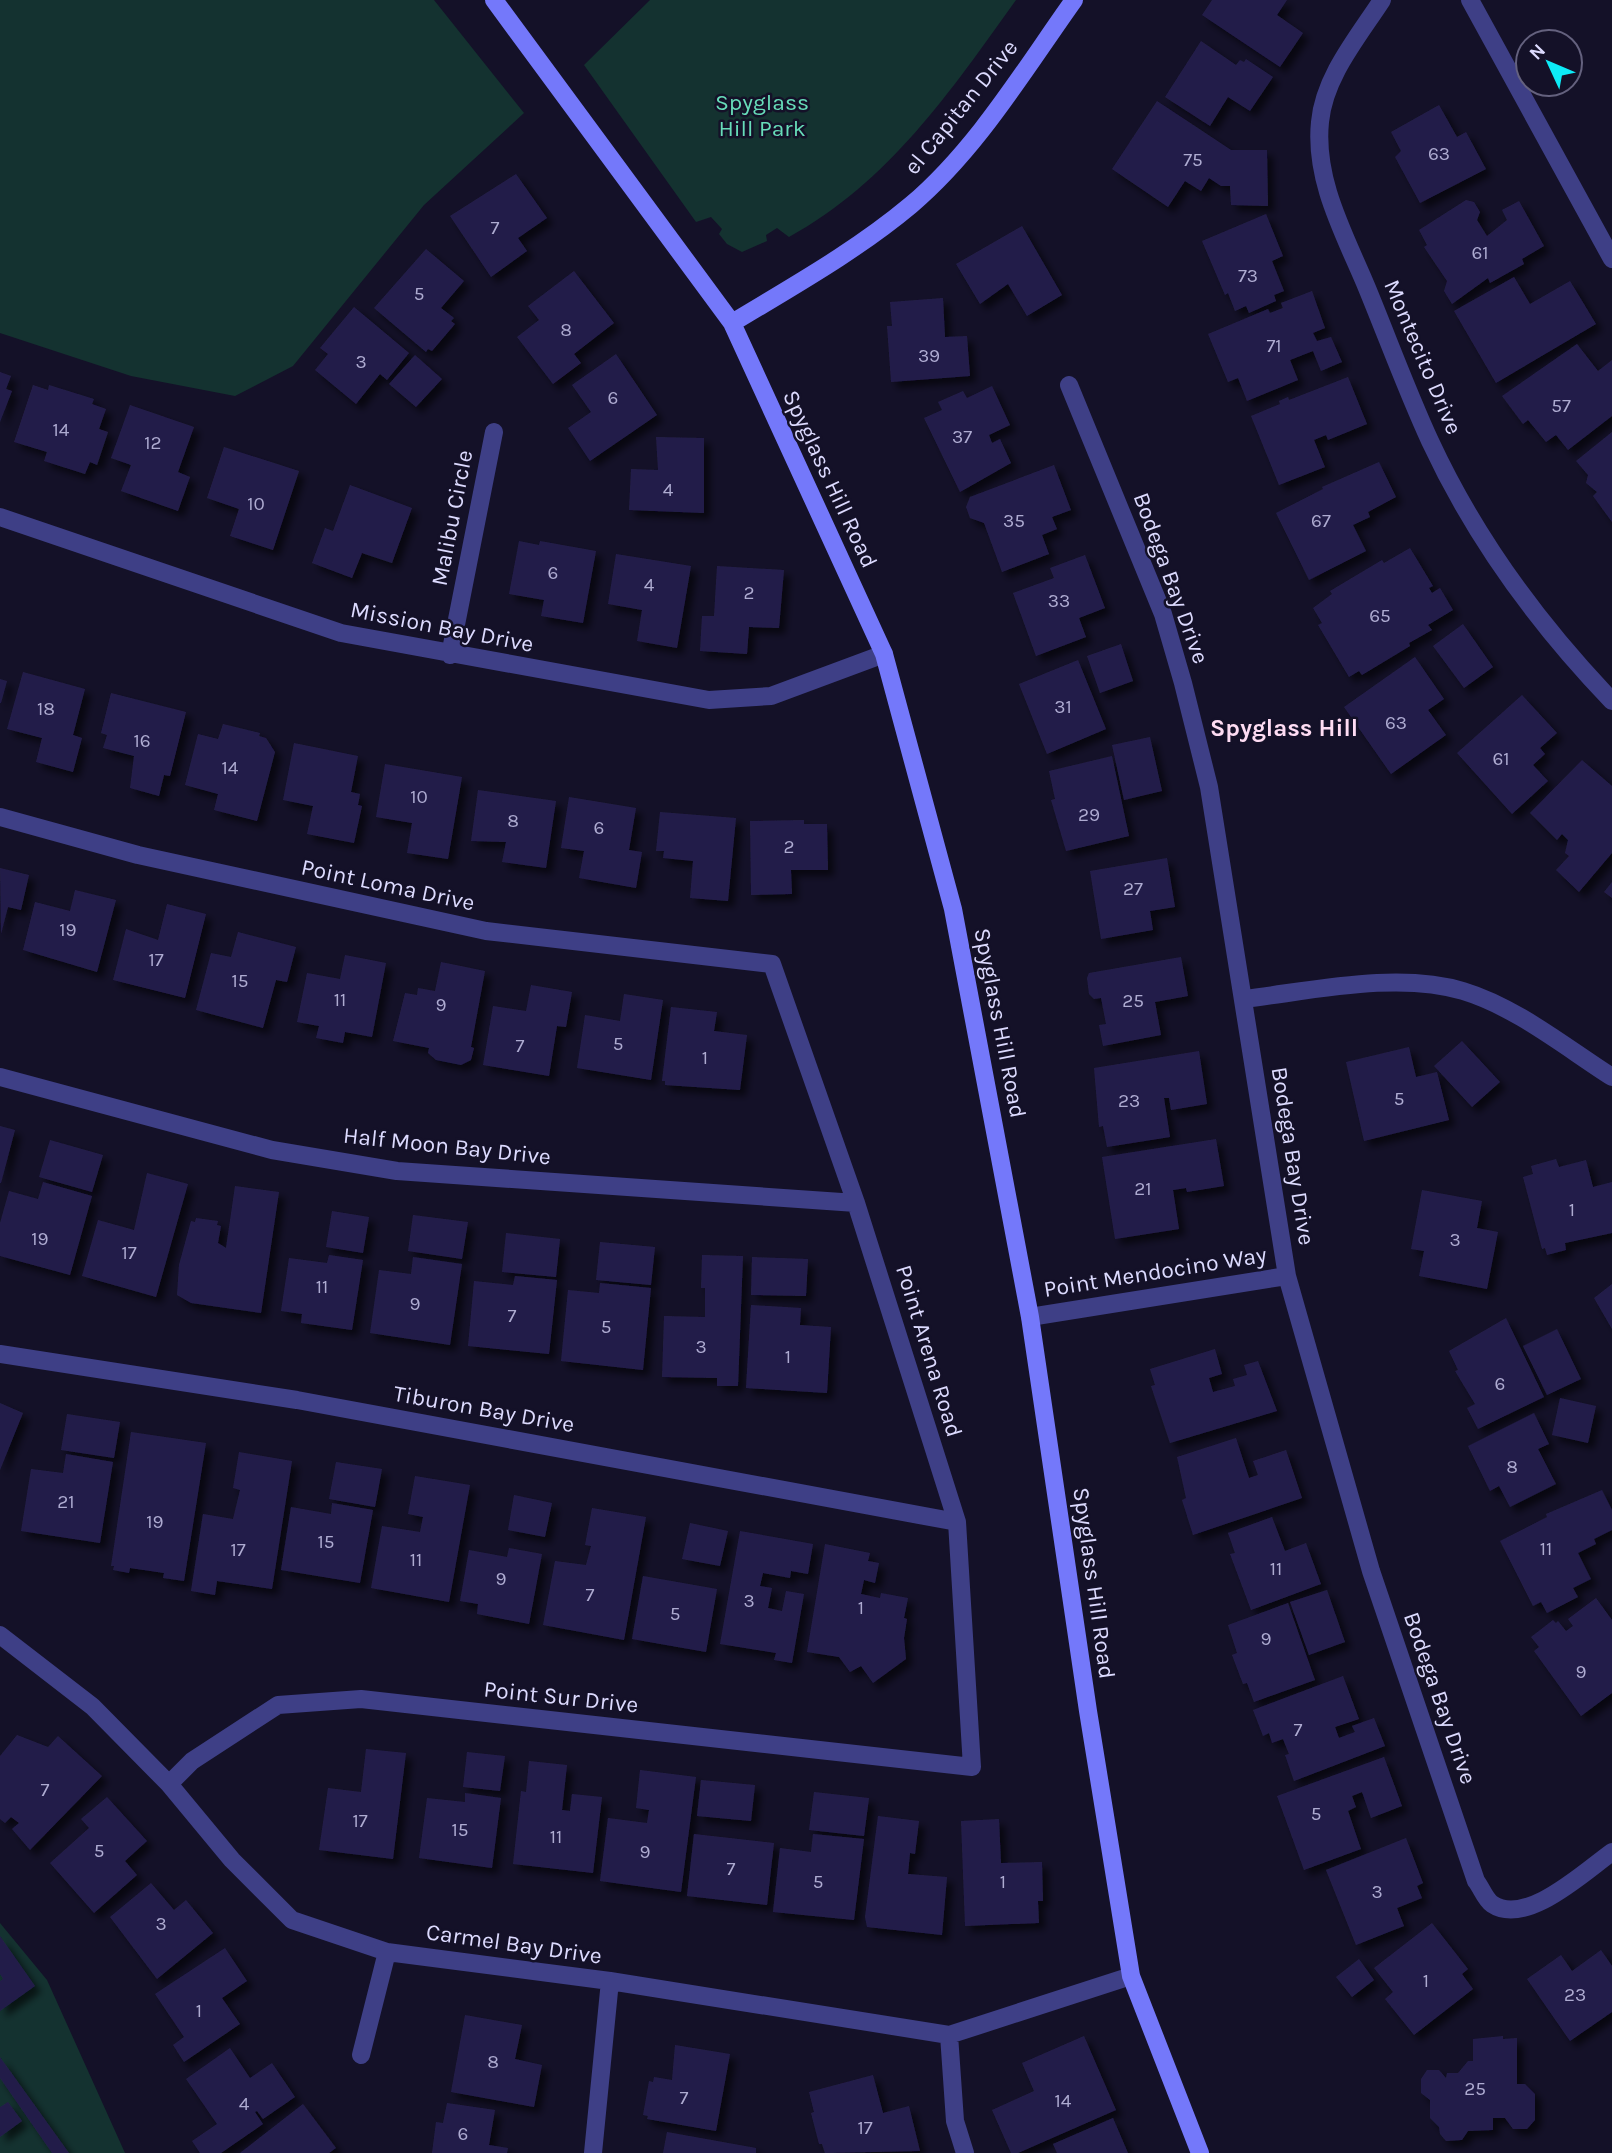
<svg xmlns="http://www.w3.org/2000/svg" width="1612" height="2153" viewBox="0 0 1612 2153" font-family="Karla,sans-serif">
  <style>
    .green { fill: #143230 }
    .building { fill: #241e49; filter: url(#shadow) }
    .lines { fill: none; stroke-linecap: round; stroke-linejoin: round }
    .street { stroke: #3e3f86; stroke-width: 18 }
    .secondary { stroke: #7478fa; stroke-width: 18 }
    .labels { text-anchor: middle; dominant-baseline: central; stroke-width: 5; stroke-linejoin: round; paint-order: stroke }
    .number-label { font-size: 19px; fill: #aeabd1 }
    .park-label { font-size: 23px; fill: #67dcb9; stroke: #141128 }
    .street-label { font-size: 23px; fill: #dcdafe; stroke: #141128 }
    .neighbourhood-label { font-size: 24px; font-weight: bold; fill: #fedcf3; stroke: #141128 }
  </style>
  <defs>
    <filter id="shadow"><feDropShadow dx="6" dy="6" stdDeviation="3.5" flood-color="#0009"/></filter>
  </defs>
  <rect width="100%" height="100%" fill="#141128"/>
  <path class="green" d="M0 0H434L524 113 424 205 293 366 235 396 131 376 0 333Z
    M650 0H1016C951 91 888 183 789 237L777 228 766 235 767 241 742 252 727 244 719 234 722 229 711 217 696 222 584 65Z
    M0 1923 47 1980 125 2153H0Z"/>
  <path class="building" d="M1212 0H1287L1277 15 1303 33 1280 67 1202 15Z
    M1201 41 1236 65 1240 60 1244 62 1246 59 1273 77 1250 111 1228 97 1210 126 1165 97Z
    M1157 101 1231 150H1267L1268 206 1231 205 1230 186H1221L1209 178 1201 191 1185 181 1168 207 1112 169Z
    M1439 105 1457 137 1466 132 1486 169 1420 203 1395 157 1401 151 1391 132Z
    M516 174 547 218 518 238 527 251 491 277 450 216Z
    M1466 200 1474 202 1480 212 1477 220 1487 236 1507 220 1502 210 1519 201 1544 246 1522 259 1524 264 1490 283 1488 278 1452 304 1444 291 1447 281 1424 247 1427 245 1419 230Z
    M1266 214 1283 256 1272 261 1284 291 1274 295 1276 301 1249 313 1246 306 1235 311 1228 293 1225 295 1202 241Z
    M1022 226 1062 295 1027 316 1008 284 980 304 956 264Z
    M426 249 464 281 441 308 454 318 451 321 455 324 432 351 428 349 426 352 374 308Z
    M574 271 614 323 574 354 581 363 553 384 517 337 539 320 528 306Z
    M1514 277 1530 304 1570 281 1596 324 1496 383 1454 311Z
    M1312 291 1325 328 1313 333 1317 341 1331 337 1342 362 1321 371 1313 351 1290 360 1298 380 1247 401 1238 378 1228 382 1208 334 1268 309 1270 313 1283 308 1281 303Z
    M943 298 945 337 967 336 970 376 891 382 887 326H892L890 302Z
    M354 307 409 353 387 380 380 374 356 404 315 370 328 354 320 348Z
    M1577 344 1598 371 1612 360V416L1568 450 1556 435 1546 442 1528 420 1523 424 1502 396Z
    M616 354 657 415 590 461 568 428 591 412 572 385Z
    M415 355 442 379 416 407 389 384Z
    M0 372 11 376 6 389 12 391 0 422Z
    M1348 377 1367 424 1328 440 1326 435 1314 440 1325 467 1279 485 1251 416 1280 404 1279 401 1288 397 1289 400Z
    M33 385 48 390 49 385 94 399 92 404 106 409 99 429 108 432 97 465 90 462 85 474 44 461 47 452 14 442Z
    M992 386 1010 425 989 435 992 443 1000 439 1011 463 960 492 924 418 942 410 938 402 963 391 967 398Z
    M130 405 194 427 178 472 190 477 178 511 121 491 131 465 111 458Z
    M1612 432V522L1593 496 1597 492 1586 483 1588 475 1576 461Z
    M656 437 704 438V513L629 510 631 469 658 470Z
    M224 447 299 471 273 550 230 536 239 509 207 498Z
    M1379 462 1396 497 1368 512 1370 517 1353 525 1366 551 1309 580 1276 513 1323 489 1322 487Z
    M1054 465 1071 510 1052 517 1057 529 1042 535 1049 554 1002 572 984 523 970 518 966 507 970 497Z
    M350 485 412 508 392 563 362 553 352 578 312 563 325 528 333 531Z
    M519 541 539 545 540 541 596 551 583 623 541 616 544 600 509 594Z
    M1410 548 1433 586 1429 588 1432 593 1440 588 1453 610 1428 625 1432 630 1409 643 1410 646 1362 675 1359 671 1349 677 1318 625 1322 623 1313 608 1332 594 1330 591 1382 560 1384 563Z
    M616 554 691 566 677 648 637 641 642 610 608 604Z
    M1085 555 1105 608 1079 618 1086 637 1036 656 1013 593 1054 578 1050 568Z
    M717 566 784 570 779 628 749 627 747 654 700 651 702 616H714Z
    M1463 624 1493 667 1464 688 1433 646Z
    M1121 644 1133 681 1100 693 1087 656Z
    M1415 657 1444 699 1428 710 1446 735 1391 774 1344 707Z
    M1078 660 1106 729 1047 754 1019 684Z
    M23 672 85 689 73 735 82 738 73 772 36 762 42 738 7 729Z
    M0 679 7 681 1 703H0Z
    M111 693 186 712 170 776 164 775 159 796 130 788 134 756 103 748 107 735 101 733Z
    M1522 695 1557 733 1540 748 1545 754 1533 765 1548 781 1512 814 1457 753Z
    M223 724 260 733 259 736 266 738 275 752 257 821 214 810 218 794 185 785 198 734 218 739Z
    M1150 737 1162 791 1124 800 1112 745Z
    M294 743 358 756 351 792 360 794 358 805 362 806 354 843 307 834 313 806 283 800Z
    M1112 756 1129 836 1066 851 1051 800 1055 799 1049 771Z
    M1582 760 1612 786V853L1579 892 1556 870 1569 856 1565 853 1568 840 1562 834 1557 840 1530 813Z
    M385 764 462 777 448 859 407 853 412 823 376 817Z
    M478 790 556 801 546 868 502 862 506 842 471 841Z
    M569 797 636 808 629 850 642 852 636 888 579 878 584 851 561 848Z
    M660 812 736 818 728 901 690 898 693 861 663 858 664 851H656Z
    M804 820V824H827L828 870H791L792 894 751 895 750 821Z
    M1167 858 1175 907 1150 911 1153 930 1101 939 1090 871Z
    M0 868 29 875 21 910 8 907 1 934Z
    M1612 882V898L1604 892Z
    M75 890 116 900 97 972 23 950 35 902 70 911Z
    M167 904 206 914 185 998 113 980 126 929 158 940Z
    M238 932 296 947 287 982 276 980 263 1028 196 1010 211 953 231 957Z
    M345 955 386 963 372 1037 345 1032 343 1043 316 1038 319 1026 297 1022 307 973 340 979Z
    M1181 957 1188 996 1155 1002 1161 1035 1103 1046 1099 1025 1106 1024 1101 998 1094 999 1089 994 1087 978 1089 973Z
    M441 962 485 971 471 1047 474 1048 471 1060 461 1065 436 1060 428 1053 429 1048 393 1041 405 993 417 995 418 988 435 991Z
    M531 985 572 992 566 1027 557 1026 549 1076 483 1065 493 1006 526 1011Z
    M624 994 663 1000 651 1080 577 1068 585 1015 620 1021Z
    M671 1007 717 1012 714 1031 747 1035 740 1090 665 1085V1081H662Z
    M1462 1041 1500 1082 1472 1107 1434 1066Z
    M1409 1047 1416 1077 1437 1072 1449 1120 1364 1141 1346 1062Z
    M1199 1051 1207 1104 1171 1110 1169 1098H1164L1170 1137 1107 1147 1103 1126 1099 1127 1094 1068Z
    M0 1126 15 1130 1 1183H0Z
    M1216 1139 1224 1186 1187 1192 1186 1188 1173 1190 1179 1229 1115 1239 1102 1157Z
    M50 1140 103 1155 92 1192 39 1177Z
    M1556 1159 1559 1167 1586 1160 1593 1187 1612 1182V1233L1565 1243 1566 1250 1547 1255 1545 1248 1542 1249 1523 1177 1533 1174 1531 1166Z
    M147 1173 188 1184 156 1297 82 1276 98 1220 134 1230Z
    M43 1182 92 1196 70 1275 0 1256V1223L9 1191 38 1199Z
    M235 1186 279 1192 261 1313 191 1303 177 1295 179 1265 191 1221 195 1222 196 1218 218 1221 217 1225 221 1226 218 1243 226 1248Z
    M1422 1190 1482 1201 1477 1228 1498 1232 1487 1289 1419 1276 1424 1251 1411 1249Z
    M332 1211 369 1217 363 1253 326 1247Z
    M413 1215 468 1222 462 1259 408 1251Z
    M506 1233 560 1239 556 1277 502 1272Z
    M600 1242 655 1247 651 1285 596 1280Z
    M329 1255 363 1260 352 1330 301 1323 302 1314 281 1311 289 1258 327 1263Z
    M702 1255 743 1256 738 1386H717V1378L662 1377 664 1316 705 1317V1288H701Z
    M413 1257 462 1264 450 1345 370 1333 379 1270 411 1274Z
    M752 1257 808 1259 806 1296 751 1295Z
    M515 1276 557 1280 549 1354 468 1346 474 1281 513 1285Z
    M600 1283 651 1288 643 1370 561 1361 568 1290 599 1293Z
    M1612 1284V1329L1594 1298Z
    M751 1305 801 1308 800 1325 831 1327 827 1393 746 1388Z
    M1506 1318 1544 1397 1478 1429 1467 1408 1475 1404 1455 1371 1458 1370 1449 1351Z
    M1557 1329 1581 1379 1547 1395 1523 1346Z
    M1215 1349 1222 1374 1209 1378 1213 1392 1235 1386 1233 1379 1247 1375 1244 1365 1258 1361 1277 1411 1170 1443 1151 1386 1155 1385 1150 1369Z
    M1560 1398 1596 1406 1588 1443 1552 1435Z
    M0 1403 23 1413 0 1470Z
    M1534 1413 1549 1444 1538 1449 1556 1484 1510 1507 1499 1486 1490 1491 1468 1446Z
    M67 1414 120 1422 114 1458 61 1450Z
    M131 1432 206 1443 184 1581 163 1578 164 1573 130 1568 129 1573 113 1570 114 1566H111Z
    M1236 1438 1249 1478 1258 1475 1253 1461 1286 1450 1302 1498 1193 1535 1182 1500 1186 1498 1177 1457Z
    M239 1452 292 1461 272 1589 217 1581 215 1595 191 1591 203 1514 233 1519 240 1490 233 1488Z
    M66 1454 113 1462 100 1543 21 1531 31 1469 63 1473Z
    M336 1462 382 1469 375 1507 329 1499Z
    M415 1476 470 1485 449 1602 371 1588 382 1526 420 1532 423 1517 408 1514Z
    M1602 1490 1612 1510V1530L1594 1539 1596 1544 1578 1553 1591 1579 1573 1588 1578 1597 1547 1613 1541 1602 1533 1606 1500 1541 1547 1517 1546 1514Z
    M514 1495 552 1503 545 1537 508 1530Z
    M332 1503 373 1510 360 1583 281 1570 291 1507 331 1514Z
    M592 1508 646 1517 624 1640 543 1625 555 1561 586 1565 591 1546 585 1545Z
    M1272 1517 1285 1551 1306 1543 1321 1584 1251 1610 1230 1554 1235 1553 1228 1533Z
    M690 1523 728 1531 720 1566 682 1559Z
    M740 1531 813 1544 808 1574 791 1571 790 1578 763 1573 760 1586 772 1588 768 1608 782 1611 786 1591 804 1594 792 1663 774 1660 776 1653 720 1644Z
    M825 1544 870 1553 868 1561 879 1563 875 1583 864 1580 861 1594 880 1598 881 1593 908 1598 904 1618 907 1619 904 1638 906 1659 873 1683 861 1666 850 1672 839 1657 807 1652Z
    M509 1548 542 1554 529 1624 477 1614 478 1604 460 1601 469 1550 507 1557Z
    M643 1576 717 1589 706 1652 632 1639Z
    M1327 1590 1345 1642 1309 1655 1290 1602Z
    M1596 1598 1612 1620V1693L1581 1716 1534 1651 1539 1647 1531 1637 1553 1620 1556 1623 1558 1621 1566 1631 1573 1626 1568 1619Z
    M1288 1603 1315 1680 1254 1702 1247 1683 1243 1684 1232 1655 1237 1653 1228 1625Z
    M1343 1676 1359 1719 1335 1727 1339 1738 1355 1732 1352 1726 1374 1718 1385 1746 1294 1781 1285 1755 1289 1754 1283 1739 1272 1743 1269 1733 1263 1736 1253 1710Z
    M17 1735 48 1747 58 1736 102 1776 30 1850 12 1829 19 1823 11 1817 5 1823 0 1819V1756Z
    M366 1749 406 1753 393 1859 319 1850 328 1788 361 1792Z
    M467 1752 505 1756 500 1791 463 1787Z
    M1384 1757 1402 1806 1371 1818 1362 1792 1352 1796 1356 1807 1348 1811 1361 1849 1304 1870 1277 1796Z
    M529 1761 567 1765 562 1810 570 1811 572 1794 602 1797 593 1873 513 1864 521 1791 526 1792Z
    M640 1770 696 1777 681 1892 600 1881 608 1818 647 1823 649 1810 636 1808Z
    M701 1780 755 1785 751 1821 697 1816Z
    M814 1792 869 1798 864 1836 809 1830Z
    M465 1793 501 1798 492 1868 419 1858 427 1798 465 1802Z
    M107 1797 147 1841 125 1861 137 1875 94 1913 50 1863 89 1828 81 1819Z
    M878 1816 919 1821 915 1854 910 1853 908 1874 947 1877 942 1935 867 1927 865 1917Z
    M999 1819 1001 1863 1042 1862 1043 1901H1038L1039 1923 965 1926 961 1821Z
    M694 1834 774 1843 767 1905 687 1896Z
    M813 1834 864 1839 854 1920 773 1912 780 1848 811 1852Z
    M1406 1838 1423 1883 1417 1886 1422 1898 1397 1908 1404 1926 1356 1945 1326 1870Z
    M151 1883 174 1910 186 1900 213 1933 157 1979 110 1917Z
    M1432 1923 1468 1969 1462 1974 1473 1989 1414 2035 1385 1999 1393 1992 1374 1968Z
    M0 1936 35 1986 0 2011V1981L3 1979 0 1974Z
    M225 1948 247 1981 222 1998 240 2024 184 2062 173 2045 184 2037 155 1994Z
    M1601 1950 1612 1966V2012L1570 2041 1527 1979 1561 1955 1572 1971Z
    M1359 1959 1374 1980 1352 1997 1336 1977Z
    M465 2015 522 2025 515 2059 542 2065 534 2107 451 2092Z
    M1084 2036 1116 2110 1018 2153H1011L992 2110 1034 2091 1022 2063Z
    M1503 2036V2039L1517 2038V2084H1525L1535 2094V2120L1527 2129H1513L1505 2118H1493V2130L1468 2131 1462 2140 1446 2141 1440 2134 1439 2127 1430 2118V2100L1421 2093V2079L1427 2070H1439L1446 2078 1447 2073H1458L1468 2061H1473V2039Z
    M675 2045 730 2054 716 2131 647 2119 648 2116 643 2115 649 2081 653 2082 654 2077 672 2080Z
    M230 2048 250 2078 272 2063 295 2097 263 2119 257 2111 255 2112 263 2124 221 2153H200L192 2141 217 2124 186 2079Z
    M0 2057 69 2153H52L0 2078Z
    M873 2075 883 2113 909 2106 920 2151 825 2153 822 2144H819L811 2113 814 2112 809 2092Z
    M8 2102 22 2121 0 2137V2107Z
    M447 2103 495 2110 489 2145 508 2148 507 2153H432L436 2122 443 2123Z
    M303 2104 336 2148 329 2153H240Z
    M1113 2118 1128 2153H1057L1053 2144Z
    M667 2132 756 2148V2153H663Z"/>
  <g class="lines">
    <path class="street" d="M1382 0C1358 37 1324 77 1320 122 1314 181 1345 235 1367 288 1388 339 1407 391 1430 441 1475 538 1538 624 1612 701
      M1470 0 1612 259
      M1069 385 1163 614 1183 683 1209 787 1287 1276 1371 1571 1476 1881C1481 1887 1485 1899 1492 1904 1526 1927 1584 1872 1612 1852
      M0 517 341 633 709 700 771 696 884 654
      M450 655 494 432
      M0 817 138 855 486 931 772 964 856 1203 957 1522 972 1767 361 1699 278 1705 192 1761 169 1784
      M1244 999C1311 991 1398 971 1463 991 1516 1007 1565 1047 1612 1077
      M0 1077 272 1150 397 1171 856 1203
      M1030 1317 1287 1276
      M0 1354 297 1400 957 1522
      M0 1635 92 1706 169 1784 232 1860 292 1920 387 1952 610 1981 949 2035 1131 1976
      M949 2035 955 2121 965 2153
      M361 2055 387 1952
      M593 2153 610 1981"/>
    <path class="secondary" d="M494 0 732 323 884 654 953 909 1030 1317 1088 1711 1131 1976 1200 2153
      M732 323C793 286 856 251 911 205 977 149 1024 70 1074 0"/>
  </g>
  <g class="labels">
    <g class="number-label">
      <text x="1439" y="154">63</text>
      <text x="1193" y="160">75</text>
      <text x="495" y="228">7</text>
      <text x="1480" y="253">61</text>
      <text x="1248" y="276">73</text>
      <text x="419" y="294">5</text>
      <text x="566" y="330">8</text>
      <text x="1274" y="346">71</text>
      <text x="929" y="356">39</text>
      <text x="361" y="362">3</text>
      <text x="613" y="398">6</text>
      <text x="1561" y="406">57</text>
      <text x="61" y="430">14</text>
      <text x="962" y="437">37</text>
      <text x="153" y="443">12</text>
      <text x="668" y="490">4</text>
      <text x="256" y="504">10</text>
      <text x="1014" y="521">35</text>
      <text x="1321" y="521">67</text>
      <text x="553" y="573">6</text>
      <text x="649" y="585">4</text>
      <text x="749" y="593">2</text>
      <text x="1059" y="601">33</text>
      <text x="1380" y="616">65</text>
      <text x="1063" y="707">31</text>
      <text x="46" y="709">18</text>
      <text x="1396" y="723">63</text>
      <text x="142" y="741">16</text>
      <text x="1501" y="759">61</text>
      <text x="230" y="768">14</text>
      <text x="419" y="797">10</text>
      <text x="1089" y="815">29</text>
      <text x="513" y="821">8</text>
      <text x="599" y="828">6</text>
      <text x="789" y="847">2</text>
      <text x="1133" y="889">27</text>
      <text x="68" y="930">19</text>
      <text x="156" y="960">17</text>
      <text x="240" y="981">15</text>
      <text x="340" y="1000">11</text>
      <text x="1133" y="1001">25</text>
      <text x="441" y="1005">9</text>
      <text x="618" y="1044">5</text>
      <text x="520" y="1046">7</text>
      <text x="705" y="1058">1</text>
      <text x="1399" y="1099">5</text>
      <text x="1129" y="1101">23</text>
      <text x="1143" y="1189">21</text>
      <text x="1572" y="1210">1</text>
      <text x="40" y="1239">19</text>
      <text x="1455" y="1240">3</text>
      <text x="129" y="1253">17</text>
      <text x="322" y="1287">11</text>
      <text x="415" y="1304">9</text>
      <text x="512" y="1316">7</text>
      <text x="606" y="1327">5</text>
      <text x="701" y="1347">3</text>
      <text x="788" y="1357">1</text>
      <text x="1500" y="1384">6</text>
      <text x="1512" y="1467">8</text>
      <text x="66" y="1502">21</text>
      <text x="155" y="1522">19</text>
      <text x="326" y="1542">15</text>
      <text x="1546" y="1549">11</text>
      <text x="238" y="1550">17</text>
      <text x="416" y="1560">11</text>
      <text x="1276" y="1569">11</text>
      <text x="501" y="1579">9</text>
      <text x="590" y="1595">7</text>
      <text x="749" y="1601">3</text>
      <text x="861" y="1608">1</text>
      <text x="675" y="1614">5</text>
      <text x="1266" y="1639">9</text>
      <text x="1581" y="1672">9</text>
      <text x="1298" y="1730">7</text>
      <text x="45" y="1790">7</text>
      <text x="1316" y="1814">5</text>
      <text x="360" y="1821">17</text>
      <text x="460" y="1830">15</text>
      <text x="556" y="1837">11</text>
      <text x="99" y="1851">5</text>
      <text x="645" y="1852">9</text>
      <text x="731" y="1869">7</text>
      <text x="818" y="1882">5</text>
      <text x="1003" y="1882">1</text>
      <text x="1377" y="1892">3</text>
      <text x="161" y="1924">3</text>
      <text x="1426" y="1981">1</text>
      <text x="1575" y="1995">23</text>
      <text x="199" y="2011">1</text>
      <text x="493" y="2062">8</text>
      <text x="1475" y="2089">25</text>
      <text x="684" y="2098">7</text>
      <text x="1063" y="2101">14</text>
      <text x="244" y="2104">4</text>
      <text x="865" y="2128">17</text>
      <text x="463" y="2134">6</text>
    </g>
    <g class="park-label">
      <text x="762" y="102">Spyglass<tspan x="762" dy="26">Hill Park</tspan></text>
    </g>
    <g class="street-label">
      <text transform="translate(961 107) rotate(-51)">el Capitan Drive</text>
      <text transform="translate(1423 357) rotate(67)">Montecito Drive</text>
      <text transform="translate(830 479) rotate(65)">Spyglass Hill Road</text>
      <text transform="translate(452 518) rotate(-79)">Malibu Circle</text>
      <text transform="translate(1171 578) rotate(70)">Bodega Bay Drive</text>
      <text transform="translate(442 627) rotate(11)">Mission Bay Drive</text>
      <text transform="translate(388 885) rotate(12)">Point Loma Drive</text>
      <text transform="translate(1000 1023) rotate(79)">Spyglass Hill Road</text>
      <text transform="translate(447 1146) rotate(6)">Half Moon Bay Drive</text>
      <text transform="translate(1293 1156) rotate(81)">Bodega Bay Drive</text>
      <text transform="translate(1155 1272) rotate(-9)">Point Mendocino Way</text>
      <text transform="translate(929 1351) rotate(73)">Point Arena Road</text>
      <text transform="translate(484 1409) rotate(10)">Tiburon Bay Drive</text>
      <text transform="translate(1094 1583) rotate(82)">Spyglass Hill Road</text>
      <text transform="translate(561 1697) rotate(6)">Point Sur Drive</text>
      <text transform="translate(1440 1698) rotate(71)">Bodega Bay Drive</text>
      <text transform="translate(514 1944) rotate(8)">Carmel Bay Drive</text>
    </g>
    <g class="neighbourhood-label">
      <text x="1284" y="728">Spyglass Hill</text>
    </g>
  </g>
  <g transform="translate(1549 63) rotate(314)"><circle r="33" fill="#141128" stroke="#64617e" stroke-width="2"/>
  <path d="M0-5L12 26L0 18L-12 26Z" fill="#0debf7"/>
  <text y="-10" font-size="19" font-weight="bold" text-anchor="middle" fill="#dcdafe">N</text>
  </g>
</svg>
